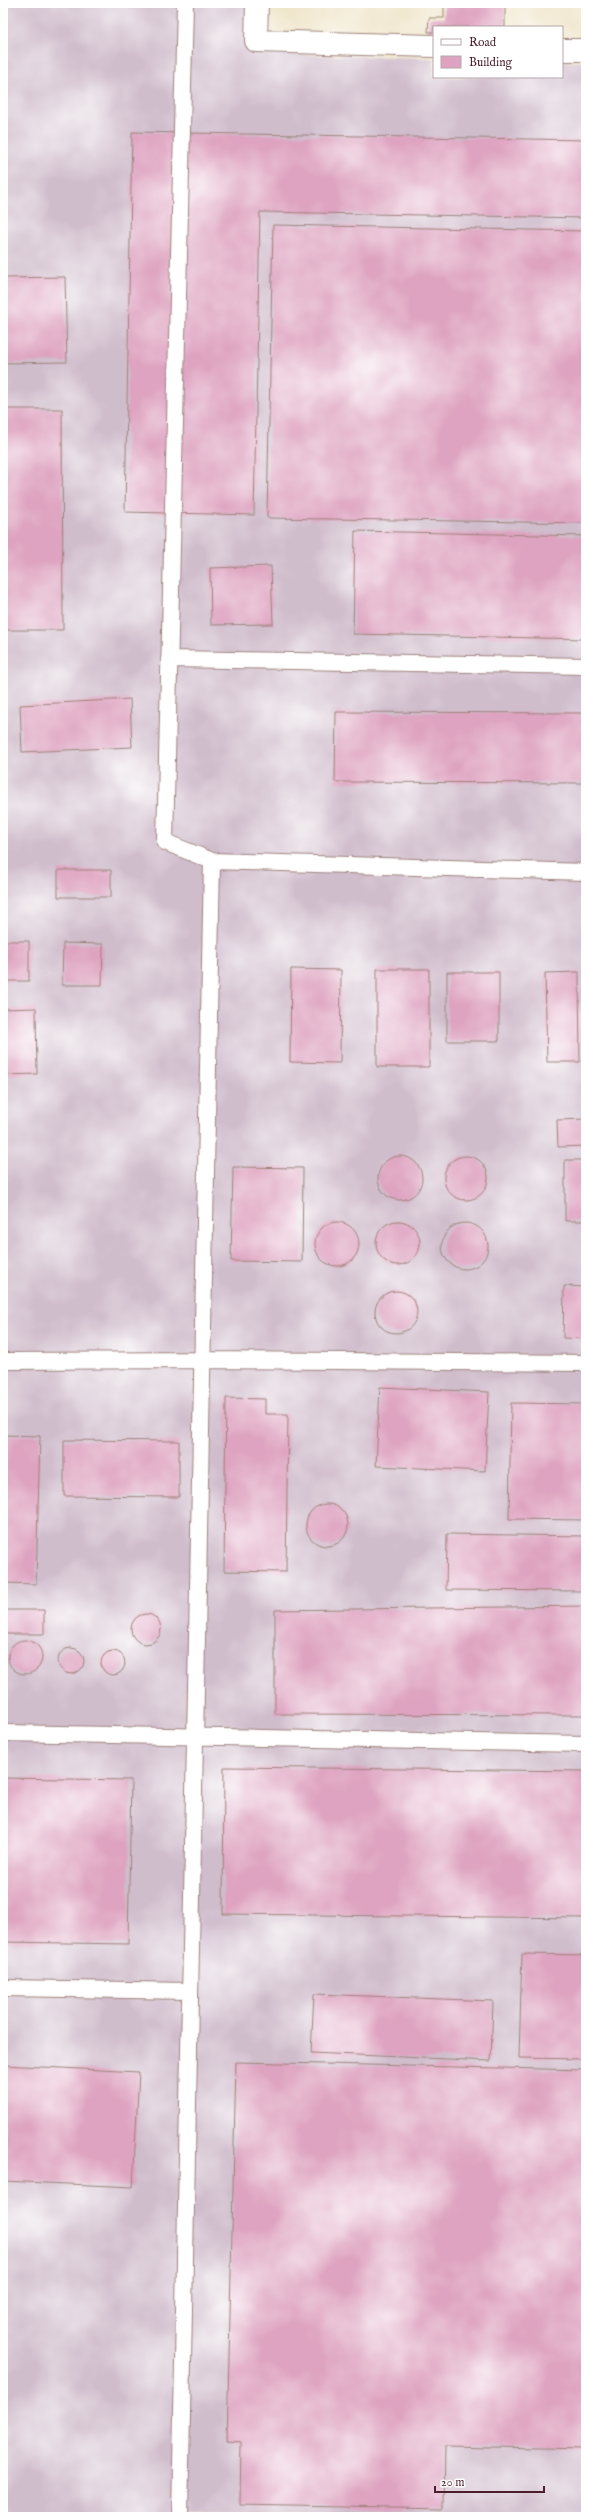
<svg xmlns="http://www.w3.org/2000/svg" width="589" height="2520" viewBox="0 0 589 2520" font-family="'IM FELL English',serif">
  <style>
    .industrial { fill: #d0bdcc }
    .building { fill: #dea3c0 }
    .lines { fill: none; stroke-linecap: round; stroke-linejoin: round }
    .service-casing { stroke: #9d827c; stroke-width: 18 }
    .minor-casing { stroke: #9d827c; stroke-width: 24 }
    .service { stroke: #fff; stroke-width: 16 }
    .minor { stroke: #fff; stroke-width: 22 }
  </style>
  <rect width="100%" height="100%" fill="#fff"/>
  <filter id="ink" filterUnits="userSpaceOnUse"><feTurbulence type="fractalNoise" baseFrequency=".025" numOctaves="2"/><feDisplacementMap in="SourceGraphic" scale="8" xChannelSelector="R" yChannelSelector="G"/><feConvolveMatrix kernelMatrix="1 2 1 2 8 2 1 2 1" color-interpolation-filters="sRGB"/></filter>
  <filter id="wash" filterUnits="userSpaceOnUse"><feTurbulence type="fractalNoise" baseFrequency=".012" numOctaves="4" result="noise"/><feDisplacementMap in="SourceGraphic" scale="16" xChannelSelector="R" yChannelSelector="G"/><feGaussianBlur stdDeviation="0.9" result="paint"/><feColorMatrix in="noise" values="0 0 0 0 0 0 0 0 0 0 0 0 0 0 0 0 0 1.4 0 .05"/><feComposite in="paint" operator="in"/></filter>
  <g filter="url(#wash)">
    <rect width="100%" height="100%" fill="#f0e6cc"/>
    <path class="industrial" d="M3 3H248V53L434 58V77H562V61L586 62V2517H3Z"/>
    <g id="blocks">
      <path class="building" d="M444 3H505V27H434V32H428L429 18H444Z
        M132 132 586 140V218L260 212 254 515 125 512Z
        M273 225 586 231V523L267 518Z
        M65 277 67 362 3 363V278Z
        M3 409H62L63 630H3Z
        M355 531 586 536V639L353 634Z
        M271 566 273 624 211 625 210 568Z
        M130 699 132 747 22 752 20 705Z
        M336 712 586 713V783L335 782Z
        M58 870H111V897H58Z
        M3 941H29V981H3Z
        M63 943 103 944 102 985H62Z
        M291 969 341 970 340 1063 290 1062Z
        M377 969H429V1067H377Z
        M447 972H499V1041H447Z
        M579 972 580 1062H547L545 973Z
        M36 1008 37 1074 3 1075V1009Z
        M586 1119V1146L558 1147 557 1120Z
        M378 1178a22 22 0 1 1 44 0a22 22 0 1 1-44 0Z
        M444 1178a22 22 0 1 1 44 0a22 22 0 1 1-44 0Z
        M565 1160H586V1221H565Z
        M233 1167 303 1168 302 1262 231 1261Z
        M376 1243a22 22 0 1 1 44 0a22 22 0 1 1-44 0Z
        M315 1244a22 22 0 1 1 44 0a22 22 0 1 1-44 0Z
        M442 1246a23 23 0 1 1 46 0a23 23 0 1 1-46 0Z
        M564 1286 586 1287V1339L563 1338Z
        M375 1312a21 21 0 1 1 42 0a21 21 0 1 1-42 0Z
        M380 1387 489 1392 485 1471 376 1466Z
        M226 1398 265 1399V1414H288L286 1572 224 1571Z
        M511 1403 586 1404V1520L509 1519Z
        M3 1435 40 1436 36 1584 3 1583Z
        M64 1440 179 1441V1497L64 1496Z
        M306 1525a21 21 0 1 1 42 0a21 21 0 1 1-42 0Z
        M447 1534 586 1536V1591L446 1590Z
        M586 1606V1715L275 1714V1610Z
        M3 1610H44V1634H3Z
        M131 1629a15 15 0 1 1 30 0a15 15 0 1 1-30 0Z
        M8 1657a17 17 0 1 1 34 0a17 17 0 1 1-34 0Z
        M58 1661a13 13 0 1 1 26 0a13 13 0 1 1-26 0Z
        M101 1663a12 12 0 1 1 24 0a12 12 0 1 1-24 0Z
        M224 1767 586 1771V1918L223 1914Z
        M3 1778 131 1780 128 1944 3 1942Z
        M522 1954 586 1955V2059L519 2058Z
        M314 1994 493 2001 491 2061 311 2053Z
        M236 2062 586 2070V2449L445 2446 444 2509 240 2505 241 2442 227 2441Z
        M3 2065 139 2072 133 2187 3 2181Z"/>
    </g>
  </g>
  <g filter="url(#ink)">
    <use href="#blocks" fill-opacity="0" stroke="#9d827c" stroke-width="1"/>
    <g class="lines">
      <g class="service-casing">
        <path id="service" d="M185 3 165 842 212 861 586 872
          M169 659 586 666
          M3 1361 202 1360 586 1363
          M3 1733 586 1744
          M3 1988 190 1991
          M180 2517 212 861"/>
      </g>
      <g class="minor-casing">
        <path id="minor" d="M257 3 256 41 434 46
          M562 50H586"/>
      </g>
      <use href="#service" class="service"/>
      <use href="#minor" class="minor"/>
    </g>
  </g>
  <rect width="589" height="2520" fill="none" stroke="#fff" stroke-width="16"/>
  <rect x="433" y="26" width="130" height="52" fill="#ffffff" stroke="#b7a5aa"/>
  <rect x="441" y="39" width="20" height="6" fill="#ffffff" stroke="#b7a5aa"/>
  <text x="469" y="46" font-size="12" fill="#4a1f2b">Road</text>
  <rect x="441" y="56" width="20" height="12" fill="#dea3c0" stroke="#b7a5aa"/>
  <text x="469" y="66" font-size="12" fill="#4a1f2b">Building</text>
  <path d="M435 2486v6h109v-6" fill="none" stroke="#4a1f2b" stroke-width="2"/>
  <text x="441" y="2486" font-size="12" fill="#4a1f2b" stroke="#ffffff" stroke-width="3" paint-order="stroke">20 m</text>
</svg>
